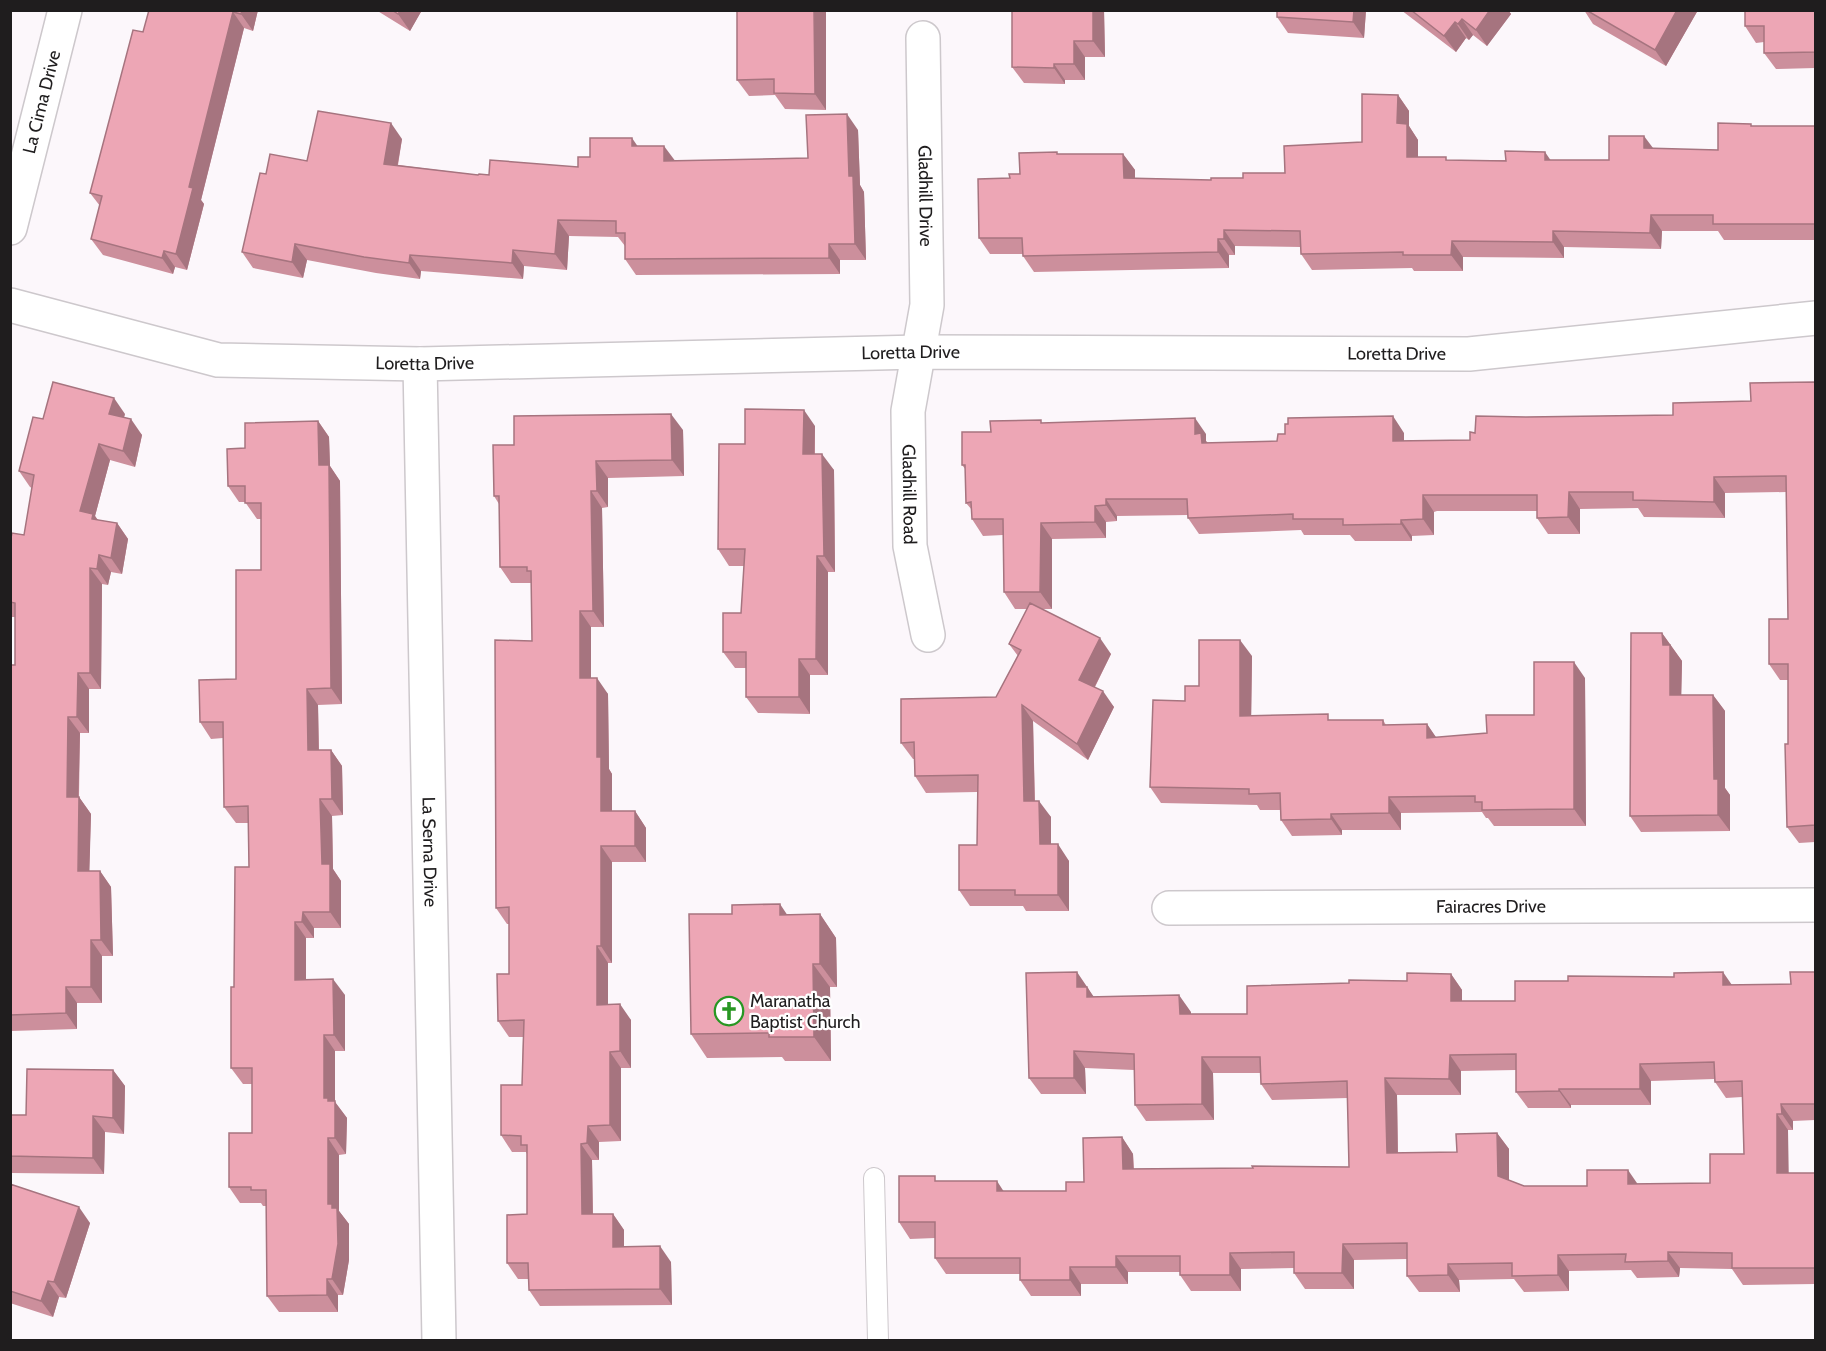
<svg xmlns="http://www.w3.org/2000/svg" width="1826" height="1351" viewBox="0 0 1826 1351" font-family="Cabin,sans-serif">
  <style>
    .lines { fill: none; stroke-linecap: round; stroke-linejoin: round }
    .lane-casing { stroke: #cdc8cc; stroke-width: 22 }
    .street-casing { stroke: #cdc8cc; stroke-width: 36 }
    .lane { stroke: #fff; stroke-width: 20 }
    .street { stroke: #fff; stroke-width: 33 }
    .wall { fill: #cc8f9c; fill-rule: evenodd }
    .shaded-wall { fill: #a6747f }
    .building { fill: #eda6b5; stroke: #a6747f; stroke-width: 1.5; fill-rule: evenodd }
    .labels { text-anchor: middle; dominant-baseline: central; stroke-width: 4.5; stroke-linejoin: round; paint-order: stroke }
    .street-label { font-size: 18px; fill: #1f1d1e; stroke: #fff }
    .poi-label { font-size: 18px; fill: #1f1d1e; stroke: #fff; text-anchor: start }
  </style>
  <rect width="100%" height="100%" fill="#fcf7fb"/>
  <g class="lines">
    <g class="lane-casing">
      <path id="lane" d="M874 1178 878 1340"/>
    </g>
    <g class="street-casing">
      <g id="street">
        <path id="s1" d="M923 38 927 305 908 411 910 546 928 635"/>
        <path id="s2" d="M10 228 65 10"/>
        <path id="s3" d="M10 305 218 360 420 364 919 352 1469 354 1816 318"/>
        <path id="s4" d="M420 364 439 1340"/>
        <path id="s5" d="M1169 908 1816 905"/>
      </g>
    </g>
    <use href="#lane" class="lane"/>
    <use href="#street" class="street"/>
  </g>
  <path class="wall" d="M149 10H258L253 31 244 28 201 200 204 204 187 270 175 267 173 274 103 255 91 239 100 206 90 193 143 32Z
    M376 10H422L410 31Z
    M826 10V110L785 109 775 95 749 96 737 80Z
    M1104 10 1105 57H1085V80H1065V84L1024 83 1012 67Z
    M1366 10 1364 38 1288 33 1277 17Z
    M1401 10H1508L1511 14 1487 46 1473 35 1469 40 1466 38 1456 52Z
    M1584 10H1698L1666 66 1593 24Z
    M1815 10V68L1776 69 1764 53V42L1756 43 1745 26Z
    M1398 95 1409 111V126L1418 140V157L1448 160H1609L1653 149 1718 150 1753 126H1815V240H1724L1718 231H1662L1661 249 1564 247V258L1463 257V271H1414L1412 268 1312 270 1301 254V247L1235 246V255H1229V268L1034 272 1023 256V254H990L979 238 1010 178 1059 154H1123L1135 170V178L1211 180 1243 178 1285 173 1362 142Z
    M858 130 860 185 864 192 866 260H840V274L636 275 625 259V246L618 237 569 236 567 270 524 266 523 279 421 271 420 279 376 273 307 260 303 278 253 268 242 252 266 174 307 161 402 139 398 165 478 175 578 167 590 157 638 146 675 161 808 158Z
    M1815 382V842L1799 843 1787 827 1788 744V680H1780L1769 664 1788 619 1786 492 1725 493V518L1644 517 1638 508 1580 509V534H1548L1537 518V511H1437L1434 512V535L1412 536V541H1355L1350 535H1304L1301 530 1199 534 1188 518V515L1117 516V521L1106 522V538L1052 539V609H1041L1111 654 1095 687 1114 707 1088 760 1033 721 1035 801 1051 817V844L1069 861V911H1026L1023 906H970L959 890 977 845V792L926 793 915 776V759H913L901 743 996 697 1018 656 1009 644 1027 609H1015L1004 592 1003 535 983 536 972 519V510L966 503V470L962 465 991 432 1043 423 1206 434V441L1208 443 1277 441 1404 433V441L1470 440 1475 433 1526 417 1673 415 1751 401Z
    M125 414 124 417 142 435 135 467 110 460 95 516 98 520 117 523 128 539 122 574 111 572 108 585 102 584 101 689H89V733H80L79 797 91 814 89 871H100L111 887 113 956H102V1003H77V1029L11 1031 10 665H15V617H10V542L24 535 32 488 30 487 19 471Z
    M318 421 329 437 330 466 340 481 342 704 318 705 319 750H331L342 766 343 815 332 816 333 869 341 881V928H314V938H306V980L345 995V1051H335V1102L347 1118 346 1154 339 1155V1211L349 1224V1260L343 1295H338V1312H279L267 1296 266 1206H263L261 1203H240L229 1187 252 1133V1084H243L231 1068 234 987 249 867 248 823H236L224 807 223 738 211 739 200 722 236 679 261 570V519H257L245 502H239L228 486 245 448Z
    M815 426V454L834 470 835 572H828V675H810V714L758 713 746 697V668H735L723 652 741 613 744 566H729L718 549 745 444Z
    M683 430 684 476 608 478V507L602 508 604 627H591V678L608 694 609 769 612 774V811H635L646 828V862H612V963H608V1004L631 1020V1068H621V1141L599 1142V1160H592L593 1214H613L624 1230V1247L671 1262 672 1305 540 1306 529 1290V1279H518L507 1263 527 1214V1154L526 1152H512L501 1135 522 1085 523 1037H509L498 1021 509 974V924H507L496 908 532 641 531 583H511L500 567 499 504 494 496 514 445Z
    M1662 633 1682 661 1681 695H1713L1725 711V788L1730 795V831L1641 832 1630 816Z
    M1252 656 1251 715 1332 720H1383L1386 725 1427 724 1436 738 1487 733 1534 715 1585 678 1586 826H1494L1488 818H1486L1482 812 1401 813V830H1342V835L1292 836 1281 820 1280 810H1260L1257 805 1161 803 1150 787 1199 686Z
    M787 914H820L836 938 837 987H830L831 1061H785L782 1057 707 1058 691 1034Z
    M1815 972V1120L1793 1121V1130H1788V1173H1815V1284L1743 1285 1732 1269 1680 1268 1679 1277 1637 1278 1631 1270 1569 1271V1291L1524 1292 1514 1279 1459 1280 1460 1292H1419L1407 1276V1259L1354 1260V1289H1305L1294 1273V1268L1241 1269V1291H1191L1180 1275V1272H1128V1284H1081V1296H1031L1020 1280V1274H946L935 1258V1238L910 1239 899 1222 938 1181 1004 1191H1066L1084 1182 1122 1137 1133 1154 1134 1169 1349 1167 1348 1098 1272 1100 1261 1084V1073H1213L1214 1120 1146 1121 1135 1105 1134 1070 1085 1068 1086 1094H1041L1029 1078 1089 988V990L1093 997 1191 1012V1014H1247L1407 981 1451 974 1462 990V1001H1515L1732 985 1791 984ZM1516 1070V1092L1528 1108H1571V1105H1651V1081L1714 1079 1715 1082 1726 1098 1742 1097 1744 1154 1710 1183 1638 1184 1587 1186H1524L1509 1180V1149L1497 1133 1457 1152 1398 1153 1397 1095H1461V1071Z
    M113 1070 125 1086 124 1134 105 1132 104 1174 11 1173 10 1115H26Z
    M10 1184 90 1223 66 1298 59 1297 53 1317 10 1303Z"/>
  <path class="shaded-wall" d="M242 10H258L253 31 241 14Z
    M401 10H422L410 31 398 14Z
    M814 10H826V110L815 94Z
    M1093 10H1104L1105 57 1093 41Z
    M1354 10H1366L1364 38 1353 22Z
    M1490 10H1508L1511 14 1487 46 1476 30Z
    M1677 10H1698L1666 66 1655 50Z
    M233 12 244 28 201 200 204 204 187 270 176 254 189 187Z
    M1462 19 1473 35 1469 40 1458 24Z
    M1455 22 1466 38 1456 52 1444 36Z
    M1074 41 1085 57V80L1074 64Z
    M1054 64 1065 80V84L1054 68Z
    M1398 95 1409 111V126L1418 140V173L1407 157 1397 123Z
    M847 114 858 130 860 185 864 192 866 260 855 244 849 176Z
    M391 123 402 139 395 180 384 164Z
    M1644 136 1656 152 1644 148Z
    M632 138 643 154 632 146Z
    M664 146 676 162 664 161Z
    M1545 152 1556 168 1545 160Z
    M1123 154 1135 170V194L1124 178Z
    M1651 215 1662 231 1661 249 1650 233Z
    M558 220 569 236 567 270 555 254Z
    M1224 230 1235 246V255L1224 239Z
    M1553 231 1564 247V258L1553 242Z
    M1218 239 1229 255V268L1218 252Z
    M1452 241 1463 257V271L1451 255Z
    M295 244 307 260 303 278 292 262Z
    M829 244 840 260V274L829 258Z
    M513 250 524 266 523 279 512 263Z
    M164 251 175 267 173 274 162 258Z
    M410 255 421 271 420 279 409 263Z
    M114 398 125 414 120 430 109 414Z
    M804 410 815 426 814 471 803 454Z
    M671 414 683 430 684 476 672 460Z
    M1393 416 1404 433V457L1393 441Z
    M1195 418 1206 434V441L1212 450 1213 460 1195 434Z
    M131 419 142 435 135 467 123 451Z
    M318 421 329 437 330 466 340 481 342 704 331 688 319 465Z
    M99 444 110 460 95 516 104 530 80 511Z
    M822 454 834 470 835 572 824 556Z
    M596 461 608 478V507L597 491Z
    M1714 477 1725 493V518L1714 502Z
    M591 491 602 508 604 627 593 611Z
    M1569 492 1580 509V534L1568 517Z
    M1423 495 1434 512V535L1423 519Z
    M1106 499 1117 516V521L1106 505Z
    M1095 506 1106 522V538L1095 522Z
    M1401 520 1412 536V541L1401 524Z
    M117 523 128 539 122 574 111 558Z
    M1041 523 1052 539V609L1040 592Z
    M99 555 111 572 108 585 97 569Z
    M817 556 828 572V675L816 659Z
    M90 568 102 584 101 689 90 673Z
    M580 611 591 627V694L580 678Z
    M1662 633 1682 661 1681 711 1670 695 1663 645Z
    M1100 638 1111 654 1090 696 1079 680Z
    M1240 640 1252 656 1251 732 1240 716Z
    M799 659 810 675V714L799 697Z
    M1574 662 1585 678 1586 826 1574 809Z
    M78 673 89 689V733L77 717Z
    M597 678 608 694 609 769 612 774V827L601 811 597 757Z
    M307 689 318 705 319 766 308 750Z
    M1103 691 1114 707 1088 760 1077 744Z
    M1713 695 1725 711V788L1730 795V831L1718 815 1714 779Z
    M1022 705 1033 721 1035 817 1024 801Z
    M68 717 80 733 78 813 67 797Z
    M1427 724 1438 740 1427 738Z
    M331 750 342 766 343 815 332 799Z
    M79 797 91 814 89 887 78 871Z
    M1389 797 1401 813V830L1389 813Z
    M320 799 332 816 333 869 341 881V928L330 912 322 864Z
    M1039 801 1051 817V860L1040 844Z
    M635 811 646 828V862L635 846Z
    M1331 814 1342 830V835L1331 819Z
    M1058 844 1069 861V911L1058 895Z
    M601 846 612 862V963L601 946Z
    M100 871 111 887 113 956 101 940Z
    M780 904 796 928 780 915Z
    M303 912 314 928V938L302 922Z
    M820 914 836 938 837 987 820 964Z
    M295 922 306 938V996L295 980Z
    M91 940 102 956V1003L91 987Z
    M597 946 608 963V1021L597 1005Z
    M813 964 830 987 831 1061 814 1037Z
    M1077 972 1098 1003V1013L1077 987Z
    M1723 972 1734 988 1723 985Z
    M1451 974 1462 990V1018L1451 1001Z
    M333 979 345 995V1051L334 1035Z
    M66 987 77 1003V1029L66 1013Z
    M1179 995 1191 1012V1030L1180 1014Z
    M620 1004 631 1020V1068L620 1051Z
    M324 1035 335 1051V1102L347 1118 346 1154 335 1138 324 1098Z
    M1074 1051 1085 1068 1086 1094 1074 1078Z
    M610 1052 621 1068V1141L610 1125Z
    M1450 1055 1461 1071V1095L1449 1079Z
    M1202 1057 1213 1073 1214 1120 1202 1104Z
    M1640 1064 1651 1081V1105L1640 1089Z
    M113 1070 125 1086 124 1134 113 1118Z
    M1385 1078 1397 1095 1398 1169 1387 1153Z
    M1559 1089 1571 1105V1108L1559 1091Z
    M1781 1104 1793 1121V1130L1782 1114Z
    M1777 1114 1788 1130 1789 1189 1777 1173Z
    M93 1116 105 1132 104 1174 93 1158Z
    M588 1126 599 1142V1160L587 1143Z
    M1497 1133 1509 1149V1192L1498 1176Z
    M1122 1137 1133 1154 1134 1185 1123 1169Z
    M328 1138 339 1155V1211L349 1224V1260L343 1295 332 1279 328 1204Z
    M581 1144 592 1160 593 1230 582 1214Z
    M1628 1170 1639 1186 1628 1184Z
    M997 1181 1008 1198 997 1191Z
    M79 1207 90 1223 66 1298 54 1282Z
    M613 1214 624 1230V1263L613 1247Z
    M1343 1244 1354 1260V1289L1342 1273Z
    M660 1246 671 1262 672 1305 660 1289Z
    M1668 1252 1680 1268 1679 1277 1668 1261Z
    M1230 1253 1241 1269V1291L1230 1275Z
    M1558 1255 1569 1271V1291L1558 1275Z
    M1116 1256 1128 1272V1284L1116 1267Z
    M1448 1264 1459 1280 1460 1292 1448 1275Z
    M1070 1267 1081 1284V1296L1070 1280Z
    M327 1279 338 1295V1312L327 1295Z
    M48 1281 59 1297 53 1317 41 1301Z"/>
  <path class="building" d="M149 10H242L241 14 233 12 189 187 193 188 176 254 164 251 162 258 91 239 102 196 90 193 133 30 143 32Z
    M392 10H401L398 14Z
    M737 10H814L815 94 774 93V79L737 80Z
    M1012 10H1093V41H1074V64H1054V68L1012 67Z
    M1277 10H1354L1353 22 1277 17Z
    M1411 10H1490L1476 30 1462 19 1458 24 1455 22 1444 36Z
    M1586 10H1677L1655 50Z
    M1745 10H1815V52L1764 53V26H1745Z
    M1362 94 1398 95 1397 123 1407 124V157H1446V160L1506 161 1505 151 1545 152V160H1609V136H1644V148L1718 150V123L1751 124V126H1815V224H1713V215H1651L1650 233 1553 231V242L1452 241 1451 255H1403V252L1301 254 1300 231 1224 230V239H1218V252L1023 256 1022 238H979L978 179 1010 178 1009 174H1020L1019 153 1057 152V154H1123L1124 178 1211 180V178H1243V173H1285L1284 146 1362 142Z
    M318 111 391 123 384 164 478 175 479 174 489 175 490 160 578 167V157H590V138H632V146H664V161L808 158 806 115 847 114 849 176H853L855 244H829V258L625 259V233H616V221L558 220 555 254 513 250 512 263 410 255 409 263 364 257 295 244 292 262 242 252 260 173 266 174 270 154 307 161Z
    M53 382 114 398 109 414 131 419 123 451 99 444 80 511 93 514 92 519 117 523 111 558 99 555 97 569 90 568V673H78L77 717H68L67 797H79L78 871H100L101 940H91V987H66V1013L10 1015V665H15V603L10 602V542L12 533 24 535 34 475 19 471 33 417 43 419Z
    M1815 382V825L1787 827 1785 744H1788V664H1769V619H1788L1786 476 1714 477V502L1633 500V492H1569L1568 517 1537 518V495H1423V519L1401 520V524L1343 525V519H1293V514L1188 518 1187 499H1106V505L1095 506V522L1041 523 1040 592H1004L1003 519H972L971 502 966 503 965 465H962V432H991L990 421 1041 420V423L1195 418V434L1201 433 1202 443 1277 441 1278 434H1285V424H1288V418L1393 416V441L1470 440V432L1475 433 1476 416 1526 417 1673 415V403L1751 401 1750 383Z
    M745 409 804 410 803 454H822L824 556H817L816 659H799V697H746V652H723V613H741L745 549H718L719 444H745Z
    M671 414 672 460 596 461 597 491H591L593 611H580V678H597V757H601V811H635V846H601V946H597V1005L620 1004V1051L610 1052V1125L588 1126 587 1143 581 1144 582 1214H613V1247L660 1246V1289L529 1290 528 1263H507V1215L527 1214V1145H521V1136L501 1135V1085H522L524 1020 498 1021 497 974H509V907L496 908 495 640 532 641 531 571H527V567H500L499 496H494L493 445H514V416Z
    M318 421 319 465H329L331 688 307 689 308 750H331L332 799H320L322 864H330V912H303L302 922H295V980L333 979 334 1035H324V1098H328V1101H335V1138H328V1204H332V1208H337L338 1244 332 1279H327V1295L267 1296 266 1190H251V1187H229V1133H252V1068H231V987H234L235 867H249L248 806 224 807 223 722H200L199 680 236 679V570H261V503H245V486H228L227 449 245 448V423Z
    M1030 603 1100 638 1079 680 1103 691 1077 744 1022 705 1024 801H1039L1040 844H1058V895H1015V890H959V845H977L978 775 915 776 914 742 901 743V699L996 697 1021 650 1009 644Z
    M1631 633H1662L1663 645H1670V695H1713L1714 779H1718V815L1630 816Z
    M1199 640H1240V716L1328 714V720H1383V725L1427 724V738L1487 733 1486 715H1534V662H1574V809L1482 810V802H1475V796L1389 797V813L1331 814V819L1281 820 1280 793 1249 794V789L1150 787 1153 700 1185 701V686H1199Z
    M780 904V915L820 914V964H813L814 1037H769V1033L691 1034 689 914H732V905Z
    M1077 972V987H1087V997L1179 995 1180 1014H1247V986L1349 983V980L1407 981V973L1451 974V1001H1515V981H1568V976L1674 977V973L1723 972V985L1791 984 1790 972H1815V1104H1781L1782 1114H1777V1173H1815V1268H1732V1253L1668 1252V1261L1625 1262 1626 1254 1558 1255V1275L1512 1276V1263L1448 1264V1275L1407 1276V1243L1343 1244 1342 1273H1294V1252L1230 1253V1275H1180V1256H1116V1267H1070V1280H1020V1258H935V1222H899V1176H935V1181H997V1191H1066V1182H1084L1083 1138 1122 1137 1123 1169 1253 1168 1252 1166 1349 1167 1347 1081 1261 1084 1260 1057H1202V1104L1135 1105 1134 1054 1074 1051V1078H1029L1026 973ZM1516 1054V1092L1559 1091V1089H1640V1064L1714 1062 1715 1082 1742 1081 1744 1154H1710V1183L1628 1184V1170H1587V1186H1524L1498 1176 1497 1133 1456 1134 1457 1152 1387 1153 1385 1078 1449 1079 1450 1055Z
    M27 1069 113 1070V1118L93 1116V1158L10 1156V1115H26Z
    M10 1184 79 1207 54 1282 48 1281 41 1301 10 1291Z"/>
  <defs>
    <g id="church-ring" transform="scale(1.5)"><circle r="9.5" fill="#fff" stroke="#289723" stroke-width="1.5"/><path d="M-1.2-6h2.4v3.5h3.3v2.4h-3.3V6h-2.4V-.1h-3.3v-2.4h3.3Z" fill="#289723"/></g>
  </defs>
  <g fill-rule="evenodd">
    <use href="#church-ring" x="729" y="1011"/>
  </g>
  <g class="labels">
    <g class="street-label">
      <text stroke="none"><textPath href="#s2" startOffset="130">La Cima Drive</textPath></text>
      <text stroke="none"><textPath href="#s1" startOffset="158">Gladhill Drive</textPath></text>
      <text stroke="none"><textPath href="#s3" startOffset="908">Loretta Drive</textPath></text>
      <text stroke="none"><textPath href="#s3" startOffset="1394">Loretta Drive</textPath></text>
      <text stroke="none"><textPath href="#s3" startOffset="422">Loretta Drive</textPath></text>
      <text stroke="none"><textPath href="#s1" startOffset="458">Gladhill Road</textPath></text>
      <text stroke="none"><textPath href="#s4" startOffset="488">La Serna Drive</textPath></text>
      <text stroke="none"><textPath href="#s5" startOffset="322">Fairacres Drive</textPath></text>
    </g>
    <g class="poi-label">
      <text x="750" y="1001">Maranatha<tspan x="750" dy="21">Baptist Church</tspan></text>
    </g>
  </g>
  <rect width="1826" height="1351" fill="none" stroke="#1f1d1e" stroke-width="24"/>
</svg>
